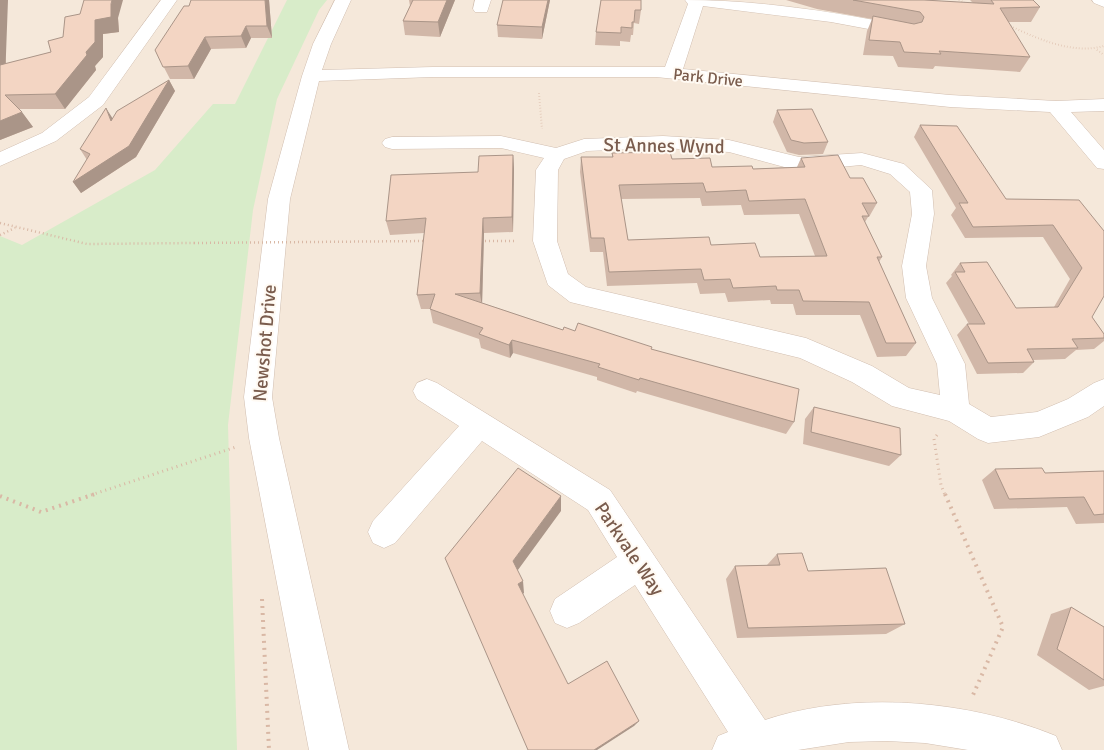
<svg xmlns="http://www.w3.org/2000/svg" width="1104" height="750" viewBox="0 0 1104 750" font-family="Signika,sans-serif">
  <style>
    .residential { fill: #f5e8da }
    .green { fill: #d8ecc9 }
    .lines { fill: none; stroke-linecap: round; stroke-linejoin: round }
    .minor-casing { stroke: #d1beb0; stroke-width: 1 }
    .path-far3 { stroke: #d9b8a5; stroke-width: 2; stroke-dasharray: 0.5 2.5; stroke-linecap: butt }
    .path-far2 { stroke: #d9b8a5; stroke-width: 2.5; stroke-dasharray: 1 3; stroke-linecap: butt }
    .path-far1 { stroke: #d9b8a5; stroke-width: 3; stroke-dasharray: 1 4; stroke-linecap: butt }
    .path { stroke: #d9b8a5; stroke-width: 4; stroke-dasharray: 2 5; stroke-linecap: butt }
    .minor { fill: #fff; fill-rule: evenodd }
    .path-bridge { stroke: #d9b8a5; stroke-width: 2.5; stroke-dasharray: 1 3; stroke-linecap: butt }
    .wall { fill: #d1b7a8; fill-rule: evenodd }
    .shaded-wall { fill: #aa9588 }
    .building { fill: #f3d5c3; stroke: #aa9588; fill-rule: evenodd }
    .labels { text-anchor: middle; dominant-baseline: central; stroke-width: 4; stroke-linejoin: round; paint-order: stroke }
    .far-street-label { font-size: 16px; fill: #7a5c4d; stroke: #fffaf3 }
    .street-label { font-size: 19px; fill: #7a5c4d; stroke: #fffaf3 }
  </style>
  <rect width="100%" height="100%" fill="#fdf6ec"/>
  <path class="residential" d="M0 0H1104V750H0Z"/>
  <path class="green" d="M287 0H327L319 10 277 99 253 210 228 425 237 750H0V236L22 245 155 170 213 104H235Z"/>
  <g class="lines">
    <g class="minor-casing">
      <path id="minor" d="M161 0H177L103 105 56 141 0 166V152L42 133 89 97Z
        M335 0H351L331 44 322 70 433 67H665L688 4 685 0C760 0 833 12 906 26L912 27 914 31 912 35 906 36 831 22 703 6 683 69 950 95 1056 101 1104 99V111L1071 112 1104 150V169L1097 168 1050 112 950 107 656 77H433L319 81 290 199 272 397 279 438 349 750H309L249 438 244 397 268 199 302 76 313 44Z
        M475 0H491L487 12H475L473 9Z
        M1092 0H1104V7L1094 3Z
        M501 136 556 148 584 139 663 136 729 140 799 157 862 153 904 164 932 190 934 214 926 266 932 298 965 364 969 404 991 417 1037 412 1068 399 1094 383 1104 379V406L1088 417 1039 437 988 443 978 439 949 421 892 406 852 382 800 358 570 302 548 285 533 241 536 170 544 158 501 148 392 149 385 147 382 143 385 139 392 137ZM663 148 729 152 799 171 861 165 890 174 910 192 912 214 902 266 906 298 937 364 940 395 909 388 872 366 806 338 586 287 568 274 557 241 558 170 564 159 587 151Z
        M427 379 437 383 610 490 765 720C855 690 968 700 1056 736L1062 750H968L925 743 887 741 849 742 798 750H712L718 736 728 732 635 585 579 623 567 628 555 623 550 611 555 599 617 557 588 510 482 441 395 543 384 548 373 543 368 532 373 521 459 426 417 399 413 391 417 383Z"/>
    </g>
    <path class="path-far3" d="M959 0 967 4
      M1008 25C1036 38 1072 55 1104 46
      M1097 50 1104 55
      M539 93 542 129"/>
    <path class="path-far2" d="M0 223 87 244 194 243
      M0 235 15 228
      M481 241H517"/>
    <path class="path-far1" d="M937 435 934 439 941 485 945 495
      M91 495 236 447"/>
    <path class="path" d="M945 494 1003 627 973 695
      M0 496 41 512 95 494
      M262 599 269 750"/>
    <use href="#minor" class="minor"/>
    <path class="path-bridge" d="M194 243 426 241"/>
  </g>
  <path class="wall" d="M0 0 6 64 51 52 63 37 118 18 119 32 103 34V57L95 66 96 70 65 109H19L33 127 0 140Z
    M269 0 272 38H251L246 48 211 49 194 79H170L155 50Z
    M409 0H455L440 37 405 35 403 21 410 6Z
    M550 0 542 39 498 37 497 25Z
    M601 0 641 10 639 24 634 23 633 35H631L630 42 620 41V46L595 45 596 32Z
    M786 0H924L973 3 970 0H1033L1040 7 1031 22H1008L1030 57 1020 72 935 66 933 69 898 67 893 56 863 55 867 31 872 19 817 9Z
    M169 80 175 91 136 157 81 193 73 182 87 160 80 149 113 118Z
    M777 110 828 142 823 154 799 155 787 152 773 122Z
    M920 125 1006 199 1079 200 1092 317 1104 334V341L1094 349 1076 350 1065 359 1033 360 1034 362 1023 373 977 374 957 335 967 324H969L946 283 952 276 951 275 960 263 1016 308 1054 307 1070 279 1043 237 965 238 951 215 956 208 914 137Z
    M612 153 672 159 712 167 753 169 797 167 801 158 850 178 877 203 869 217H868L865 222 882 257 879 262 916 343 906 356 877 357 860 315H796L793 304H771L770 300 728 302 725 293 700 294 697 283 607 286 603 252H590L580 172 581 157H612ZM700 198 702 206 741 205 744 215 799 214 815 256 760 257 711 245 628 240 621 199Z
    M513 155 514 169 513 232 484 233 482 303 563 330 575 331 652 349 794 422 786 434 637 391 636 393 597 380V377L513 353 510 358 481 348 479 339 433 323 430 309H421L417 295 424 233 390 235 386 221Z
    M814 407 901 455 889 466 803 444 805 419Z
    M995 469 1045 473 1104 471V523L1076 524 1067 507 994 509 982 480Z
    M777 554 808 571 905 624 886 634 737 638 726 579 735 566 767 565Z
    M1071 607 1104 627V686L1089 690 1037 655 1051 614Z"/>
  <path class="shaded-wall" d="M0 0H8L5 81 0 74Z
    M112 0H123L118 18 119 32 103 34V57L95 66 96 70 65 109 55 94 86 52 95 20 111 4Z
    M265 0H269L272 38 267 26Z
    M447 0H455L440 37 438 22Z
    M548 0H550L542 39V27Z
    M246 26 251 38 246 48 241 36Z
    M205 37 211 49 194 79 188 66Z
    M169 80 175 91 136 157 81 193 73 182Z
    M106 108 113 119 111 121Z
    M22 112 33 127 0 140V121Z
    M513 155 514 169 513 232 512 217Z
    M483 218 484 233 482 307 480 293Z
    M512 340 513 353 510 358 509 345Z
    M561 496V511L515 574 513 561Z
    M523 581 524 593 520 596 518 584Z
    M639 721 634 726 597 750H594Z"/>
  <path class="building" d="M84 0H112L111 4V17L95 20V42L86 52 87 55 55 94 5 95 22 112 0 121V65L51 52 48 41 63 37 65 17 80 14Z
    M191 0H265L267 26H246L241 36 205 37 188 66 163 67 155 50 184 6H189Z
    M413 0H447L438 22 403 21Z
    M503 0H548L542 27 497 25Z
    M601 0H641V10H635L634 22H632V28L621 27V33L596 32Z
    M853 0H924L994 4 991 0H1033L1040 7 1000 8 1030 57 939 51 941 54 904 52 900 42 869 40 873 16 914 24 922 22 924 17 920 12Z
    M169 80 129 146 73 182 90 154 80 149 106 108 111 121 117 111Z
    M812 109 828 142 804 143 791 140 777 110Z
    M920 125 957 126 1006 199 1079 200 1104 231V296L1092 317 1104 334V338L1072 339 1078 348 1027 349 1034 362 988 363 967 324H985L955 272H965L960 263 987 262 1016 308 1058 307 1082 268 1053 225 973 227 959 203H968Z
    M670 152 672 159 710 158 712 167 752 166 753 169 805 167 801 158 838 155 850 178H863L877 203H862L869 216H862L882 257H877L916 343H886L869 302 803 301 799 290H777L776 286 733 288 730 279 704 280 701 269 609 272 604 238H591L581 157H613L612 153ZM703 183 706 192 746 190 749 201 805 199 827 256 760 257 755 243 711 245 709 237 628 240 619 185Z
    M513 155 512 217 483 218 480 293 455 294 563 330 564 327 575 331 578 323 652 347 651 349 799 389 794 422 640 378 639 380 598 367 600 364 512 340 509 345 479 334 483 328 430 309 435 294 417 295 426 218 386 221 391 175 478 172 479 156Z
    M814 407 900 428 901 455 811 432Z
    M518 468 561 496 513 561 523 581 518 584 568 684 607 661 639 721 594 750H528L445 558Z
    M1042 468 1045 473 1104 471V514L1094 515 1084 497 1009 499 995 469Z
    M802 553 808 571 886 568 905 624 748 628 735 566 780 565 777 554Z
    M1071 607 1104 627V680L1057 649Z"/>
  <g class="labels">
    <g class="far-street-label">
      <text transform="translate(708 78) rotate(6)">Park Drive</text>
    </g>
    <g class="street-label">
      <text transform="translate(664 146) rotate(1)">St Annes Wynd</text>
      <text transform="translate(265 343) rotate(-85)">Newshot Drive</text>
      <text transform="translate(629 549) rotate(56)">Parkvale Way</text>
    </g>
  </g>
</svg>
